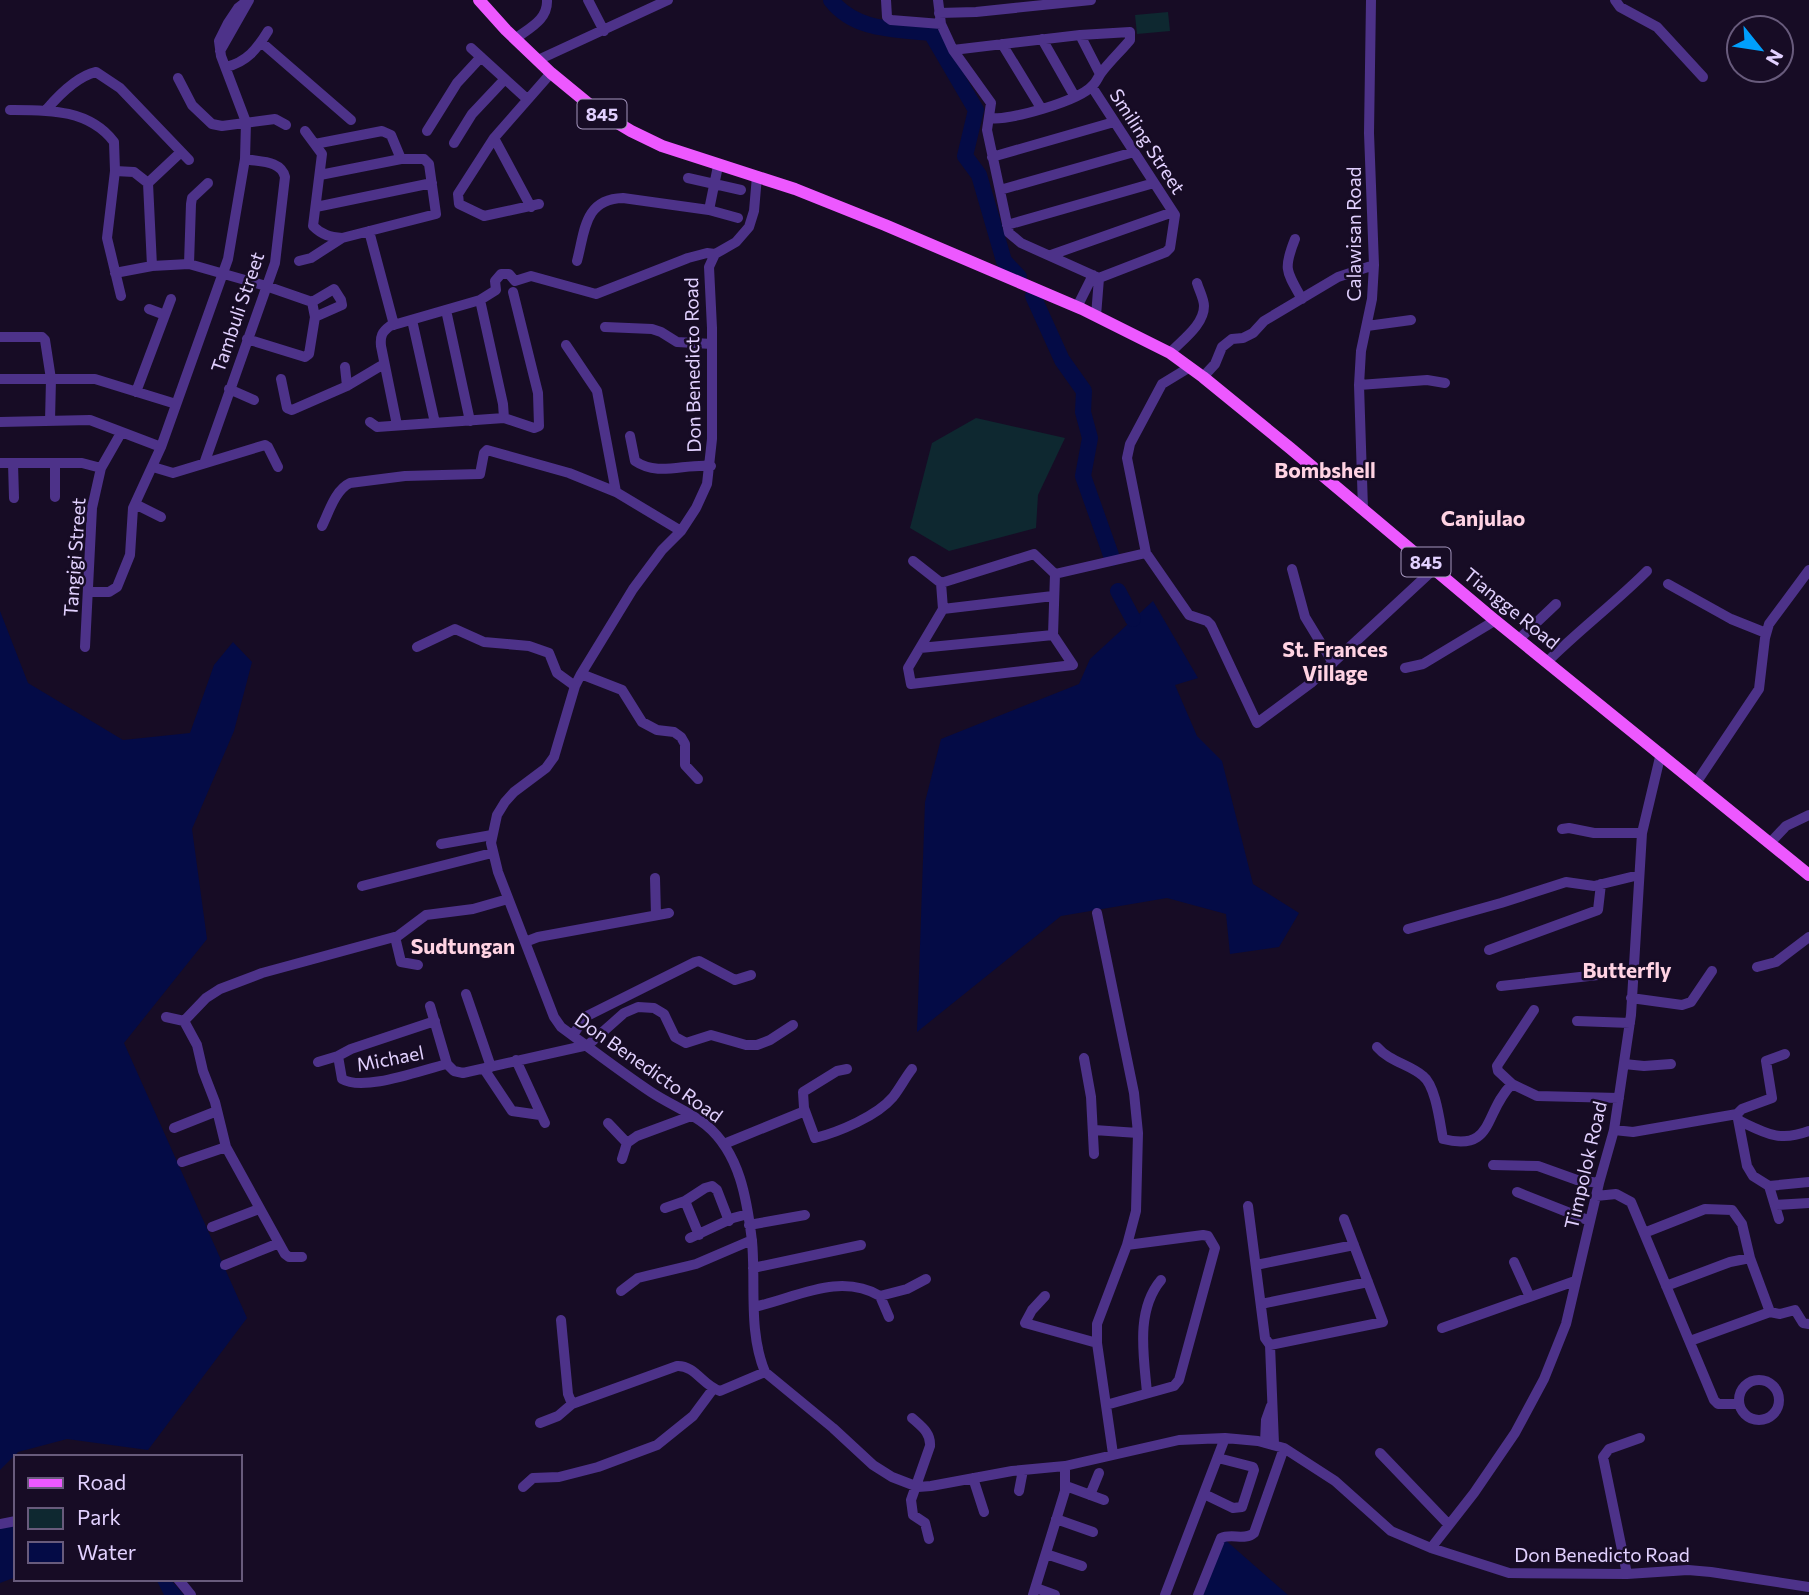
<svg xmlns="http://www.w3.org/2000/svg" width="1809" height="1595" viewBox="0 0 1809 1595" font-family="Commissioner,sans-serif">
  <style>
    .green { fill: #0e2830 }
    .water { fill: #040b46 }
    .lines { fill: none; stroke-linecap: round; stroke-linejoin: round }
    .river { stroke: #040b46; stroke-width: 16 }
    .minor { stroke: #4d3289; stroke-width: 10 }
    .major { stroke: #ed58ff; stroke-width: 12 }
    .labels { text-anchor: middle; dominant-baseline: central; stroke-width: 5; stroke-linejoin: round; paint-order: stroke }
    .shield { fill: #170c25; stroke: #a596be; stroke-width: 2 }
    .shield-label { font-size: 18px; font-weight: bold; fill: #e2d1ff }
    .street-label { font-size: 19px; fill: #e2d1ff; stroke: #170c25 }
    .neighbourhood-label { font-size: 21px; font-weight: bold; fill: #ffd3e3; stroke: #170c25 }
  </style>
  <rect width="100%" height="100%" fill="#170c25"/>
  <path class="green" d="M1168 12 1170 31 1137 34 1135 15Z
    M976 418 1065 438 1038 495 1036 528 949 551 910 528 932 443Z"/>
  <path class="water" d="M1153 601 1198 678 1175 685 1197 736 1222 761 1253 884 1299 913 1279 947 1230 954 1226 914 1167 898 1061 916 917 1032 925 802 941 739 1079 684 1090 659Z
    M0 611 28 683 123 740 190 733 214 665 233 642 252 662 234 731 192 829 207 939 124 1043 247 1318 148 1450 67 1439 18 1452 0 1470Z
    M16 1524V1577L0 1583V1528Z
    M1223 1538 1288 1595H1201Z
    M156 1579H170L184 1595H164Z"/>
  <g class="lines">
    <path class="river" d="M831 0C855 31 895 29 931 33L976 110 965 156 979 175 1004 261 1019 277
      M1033 296 1062 360 1084 391 1083 412 1090 438 1083 476 1112 558
      M1118 591 1133 619"/>
    <path class="minor" d="M588 0 604 31
      M886 0 887 17 891 20 941 24
      M938 0 941 24 953 50 991 103 987 130 1009 233 1021 243 1099 278
      M1615 0 1620 7 1657 27 1703 77
      M939 13 976 12 1091 0
      M1080 35 1100 74
      M515 39C529 28 548 20 547 0
      M1042 39 1075 97
      M261 42 351 120
      M1002 44 1041 108
      M471 48 527 99
      M953 50 1080 35 1130 32V40C1121 51 1110 61 1101 73 1098 77 1096 83 1092 86 1079 101 1009 121 989 118
      M220 51 249 0
      M538 60 668 0
      M226 67C247 62 257 49 268 31
      M178 78 192 105 212 124 222 126 275 119 286 125
      M1092 87 1175 215 1170 248 1166 252 1099 278
      M10 110C48 110 89 109 114 142L115 171 107 238 121 296
      M46 110C58 96 78 76 96 72L120 88 189 160
      M305 131 322 154 313 226C322 235 330 237 342 238L436 214 429 164 424 159H401L320 175
      M427 131 457 83 481 57
      M494 138 531 207
      M454 143 472 114 504 80
      M315 144 382 131 391 135 401 159
      M992 157 1114 122
      M115 171 134 172 148 183
      M757 176 754 211 749 227 736 242 715 254 709 267 712 328V439L707 484 696 508 681 531 662 550 633 589 581 674 575 686 554 757 546 768 514 792 505 802 497 815 491 843 498 872 554 1017 561 1027C591 1049 621 1072 651 1092 669 1104 690 1112 706 1125 740 1153 747 1200 752 1241 756 1284 748 1331 765 1372L833 1428 873 1465 892 1477 918 1487 931 1486 1012 1471 1065 1466 1179 1440 1225 1438 1258 1441 1284 1448 1335 1481 1391 1531 1431 1548 1509 1573 1627 1574 1688 1570 1711 1572 1809 1587
      M688 178 741 190
      M148 183 152 266
      M148 183 181 152
      M1000 190 1134 152
      M539 204 484 216 459 204 458 194 494 138 551 73
      M316 207 432 183
      M709 210 718 166
      M1007 225 1154 183
      M369 231 394 325
      M1295 239C1283 269 1286 271 1302 299
      M1051 255 1173 212
      M299 261 311 258 342 238
      M577 261C585 231 584 199 623 198L709 210 738 218
      M189 264 191 204 192 198 208 183
      M115 273 152 266 189 264 266 286 312 302 315 317 309 354 305 357 247 339
      M515 281 531 276 596 294 688 258 707 253 715 254
      M496 290 495 281 501 274H509L515 281
      M480 300 503 404 504 418
      M312 302 334 289 341 300 342 305 315 317
      M1077 307 1093 275
      M149 309 165 315
      M446 310 470 421
      M1096 316 1099 278
      M412 320 435 423
      M1367 326 1411 320
      M605 327 652 329 661 332 677 342 712 344
      M0 337H42L45 340 51 379 50 421
      M566 345 597 391 616 492
      M1170 353C1182 340 1204 325 1204 306 1204 299 1199 290 1197 283
      M345 367 347 386
      M1190 367 1162 384 1130 444 1127 458 1146 553 1189 615 1207 621 1211 625 1257 723 1311 683 1434 569
      M1203 377 1215 364 1222 347 1232 339 1243 338 1253 333 1264 321 1338 277 1374 265
      M0 379H95L176 404
      M281 379 287 408 292 410 347 386 384 364
      M1359 385 1427 380 1445 383
      M229 389 254 400
      M136 392 171 299
      M0 422 90 420 161 447
      M370 422 377 427 504 418 534 428 539 426 538 393 513 292
      M397 425 381 346C380 336 382 332 390 326L480 300 496 290
      M630 436 635 461C658 477 685 463 711 466
      M205 461 275 263 285 177C281 160 259 162 245 159
      M0 463H82L101 468
      M13 463 14 498
      M55 463V497
      M153 467 173 473 265 445 268 447 278 467
      M135 504 161 517
      M1363 509 1359 385 1361 351 1372 299 1374 265 1369 133 1371 0
      M322 526C329 512 335 490 350 483L405 476 480 474 484 453 487 450 569 473 616 492 681 531
      M913 561 941 583 943 609 908 668 911 684 1073 665 1053 635 1055 574 1034 554 941 583
      M1292 569 1305 617 1333 663
      M1055 574 1146 553
      M1668 584 1731 619 1766 633
      M88 592H109L117 587 130 555 133 508 161 447 228 259 245 159 246 122 221 56 219 41 228 23 238 8 248 0
      M943 609 1053 596
      M1519 639 1556 604
      M85 647 92 508 101 468 121 433
      M417 647 455 629 484 642 529 646 549 653 557 673 575 686
      M920 648 1053 635
      M1547 662C1579 630 1615 603 1647 571
      M1405 668 1423 664 1496 620
      M581 674 622 690 642 722 657 730 674 732 681 737 685 744V765L698 779
      M1696 783 1759 689 1765 638 1769 624 1809 570
      M1562 829 1569 828 1594 833H1642
      M1770 843 1786 826 1809 815
      M441 844 492 835
      M655 878 656 915
      M362 886 492 853
      M1097 913 1134 1093 1138 1133 1136 1211 1127 1245 1097 1324V1343L1113 1454
      M1408 929 1501 903 1566 882 1594 886 1639 875
      M395 937 401 962 418 965
      M525 942 538 937 669 913
      M1489 950 1598 910 1601 884
      M1757 967 1776 962 1809 937
      M1501 986 1633 971
      M466 994 491 1067
      M1631 998 1682 1005 1691 1002 1712 971
      M430 1006 447 1064 454 1071 463 1073 588 1045 624 1013 638 1007 654 1008 664 1014 675 1037 686 1043 711 1035 746 1045H757L770 1040 793 1025
      M166 1017 184 1021 197 1045 203 1071 215 1102 226 1147 285 1254 289 1257H302
      M184 1021 206 998 220 989 262 973 398 936 426 915 473 909 508 899
      M435 1021 351 1049 338 1056 342 1079C364 1092 421 1070 447 1064
      M1577 1021 1630 1023
      M573 1035 585 1017 695 962 699 961 735 980 751 975
      M1377 1047C1390 1062 1409 1064 1423 1076 1436 1086 1440 1124 1443 1139 1495 1152 1483 1113 1512 1084L1537 1096 1619 1098
      M1084 1058 1091 1097 1094 1154
      M516 1060 545 1123
      M318 1062 338 1056
      M1624 1064 1644 1066 1671 1064
      M484 1069 512 1111 540 1115
      M847 1069 837 1071 803 1092 804 1108 815 1138C839 1132 877 1116 893 1097 900 1088 905 1078 912 1069
      M1512 1084 1498 1071 1497 1066 1534 1010
      M1737 1114 1742 1109 1772 1098 1766 1061 1785 1054
      M1740 1121C1767 1134 1780 1142 1809 1131
      M608 1123 627 1143
      M174 1128 217 1111
      M1094 1130 1138 1133
      M1614 1130 1633 1132 1737 1114 1747 1166 1753 1176 1769 1186 1779 1219
      M724 1144 805 1111
      M622 1159 627 1143 637 1136 691 1116
      M182 1162 226 1147
      M1493 1165 1538 1166 1577 1180 1599 1183
      M1769 1186 1809 1182
      M1517 1192 1590 1221
      M1596 1196 1616 1194 1631 1202 1714 1400 1718 1404H1739
      M685 1201 699 1235
      M1776 1205 1809 1203
      M1248 1206 1265 1338 1270 1345 1274 1444
      M665 1208 685 1201 705 1188 712 1186 717 1190 729 1221
      M749 1225 805 1215
      M212 1227 259 1209
      M1644 1233 1705 1209 1732 1210 1742 1224 1750 1258 1770 1312
      M690 1238 733 1218 748 1214
      M1514 1262 1529 1295
      M225 1265 279 1243
      M1256 1265 1354 1245
      M753 1268 861 1245
      M1666 1286 1730 1262 1750 1258
      M621 1291 638 1278 696 1264 752 1240
      M880 1296 907 1289 926 1279
      M1045 1296 1032 1310 1025 1323 1097 1343
      M1261 1304 1368 1282
      M754 1307C796 1298 839 1272 880 1296L889 1317
      M561 1320 568 1394 572 1404 677 1366C695 1365 703 1386 720 1391L765 1372
      M1442 1328 1575 1281
      M1690 1341 1770 1312 1780 1314 1795 1310 1803 1323 1809 1324
      M1270 1345 1383 1322 1344 1219
      M1739 1400a20 20 0 1 1 40 0a20 20 0 1 1-40 0Z
      M1147 1393C1144 1357 1135 1311 1161 1280
      M1106 1405 1174 1386 1179 1380 1215 1248 1208 1236 1203 1235 1127 1245
      M912 1418C922 1427 931 1433 930 1446L911 1500 913 1515 925 1523 929 1539
      M540 1423 558 1416 572 1404
      M1265 1442 1266 1420 1271 1406
      M1380 1453 1449 1525
      M973 1478 984 1512
      M1066 1486 1104 1500
      M523 1487 533 1478 559 1477 598 1467 657 1445 693 1416 713 1389
      M1019 1491 1023 1470
      M1204 1494 1233 1508 1242 1507 1254 1470 1253 1467 1218 1458
      M1090 1495 1099 1473
      M1056 1519 1093 1532
      M0 1524 16 1521
      M1431 1548 1474 1493 1515 1433 1544 1379 1566 1324 1599 1183 1614 1130 1631 1015 1642 833 1661 753
      M1046 1554 1082 1566
      M1627 1574 1603 1457 1609 1449 1640 1438
      M178 1579 191 1595
      M1036 1588 1055 1595
      M1033 1595 1065 1491V1466
      M1165 1595 1225 1438
      M1198 1595 1221 1538C1232 1533 1245 1541 1254 1533L1284 1448"/>
    <path class="major" d="M479 0 506 30 551 73 596 110 631 131 662 146 795 189 885 225 1082 309 1170 353 1203 377 1290 448 1491 617 1809 875"/>
  </g>
  <g class="labels">
    <g class="shield">
      <rect x="577.5" y="99.5" width="49" height="29" rx="5"/>
      <rect x="1401.5" y="547.5" width="49" height="29" rx="5"/>
    </g>
    <g class="shield-label">
      <text x="602" y="114">845</text>
      <text x="1426" y="562">845</text>
    </g>
    <g class="street-label">
      <text transform="translate(1148 141) rotate(57)">Smiling Street</text>
      <text transform="translate(1353 234) rotate(-90)">Calawisan Road</text>
      <text transform="translate(237 312) rotate(-71)">Tambuli Street</text>
      <text transform="translate(692 365) rotate(-91)">Don Benedicto Road</text>
      <text transform="translate(74 557) rotate(-86)">Tangigi Street</text>
      <text transform="translate(1512 608) rotate(39)">Tiangge Road</text>
      <text transform="translate(390 1058) rotate(-11)">Michael</text>
      <text transform="translate(649 1067) rotate(35)">Don Benedicto Road</text>
      <text transform="translate(1585 1165) rotate(-77)">Timpolok Road</text>
      <text x="1602" y="1554">Don Benedicto Road</text>
    </g>
    <g class="neighbourhood-label">
      <text x="1325" y="469">Bombshell</text>
      <text x="1483" y="517">Canjulao</text>
      <text x="1335" y="648">St. Frances<tspan x="1335" dy="24">Village</tspan></text>
      <text x="463" y="945">Sudtungan</text>
      <text x="1627" y="969">Butterfly</text>
    </g>
  </g>
  <rect x="14" y="1455" width="228" height="126" fill="#170c25" stroke="#685b7c" stroke-width="2"/>
  <rect x="28" y="1478" width="35" height="10" fill="#ed58ff" stroke="#685b7c" stroke-width="2"/>
  <text x="77" y="1490" font-size="21" fill="#e2d1ff">Road</text>
  <rect x="28" y="1508" width="35" height="21" fill="#0e2830" stroke="#685b7c" stroke-width="2"/>
  <text x="77" y="1525" font-size="21" fill="#e2d1ff">Park</text>
  <rect x="28" y="1542" width="35" height="21" fill="#040b46" stroke="#685b7c" stroke-width="2"/>
  <text x="77" y="1560" font-size="21" fill="#e2d1ff">Water</text>
  <g transform="translate(1760 49) rotate(120)"><circle r="33" fill="#170c25" stroke="#685b7c" stroke-width="2"/>
  <path d="M0-5L12 26L0 18L-12 26Z" fill="#009ffc"/>
  <text y="-10" font-size="19" font-weight="bold" text-anchor="middle" fill="#e2d1ff">N</text>
  </g>
</svg>
